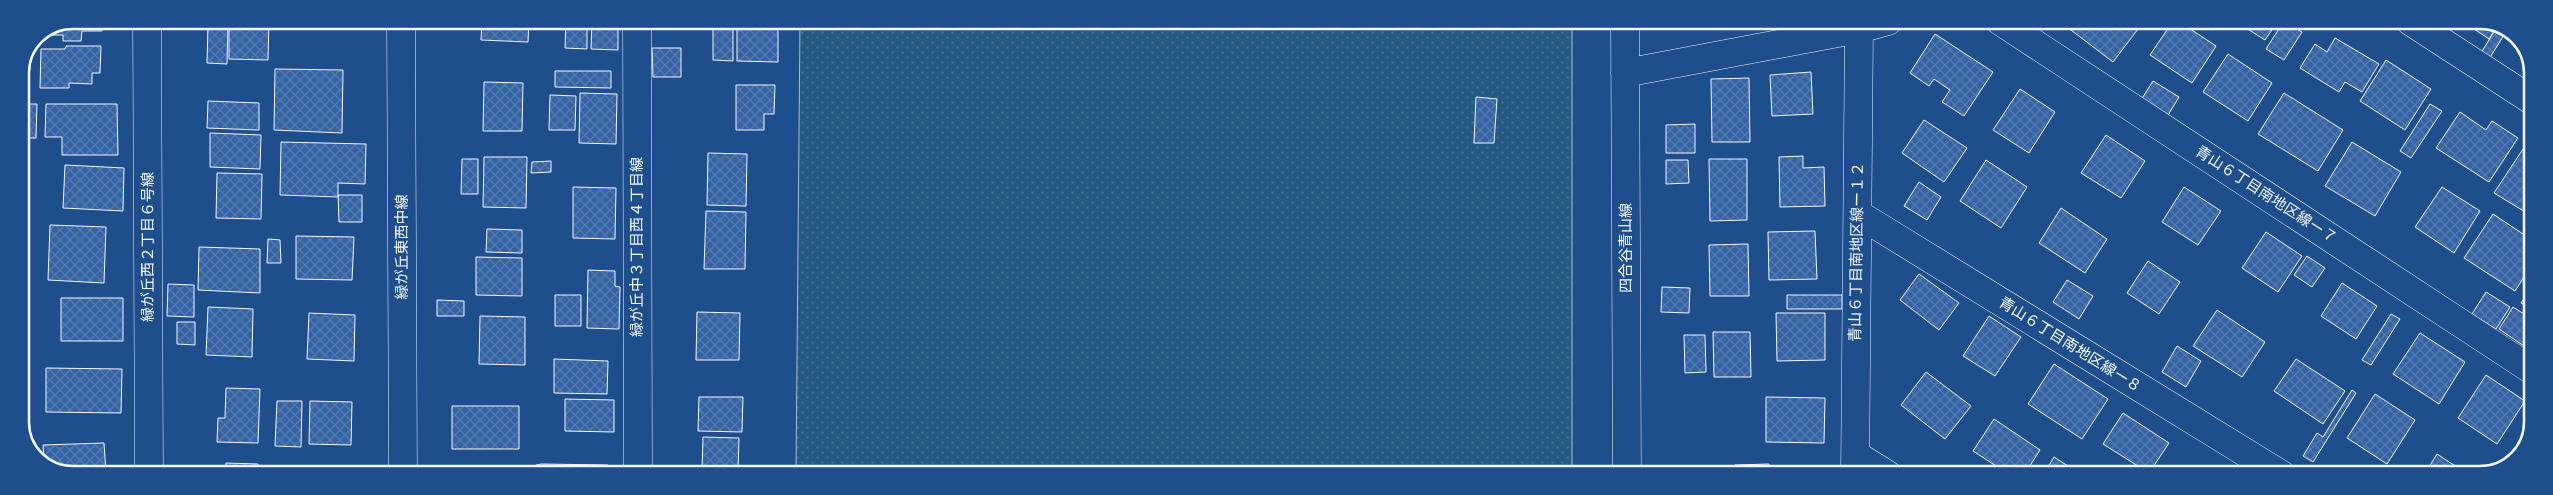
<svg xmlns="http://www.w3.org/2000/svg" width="2553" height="495" viewBox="0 0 2553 495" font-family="'Source Sans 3','Noto Sans JP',sans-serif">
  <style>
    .green { fill: url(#green-dots); stroke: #a8bbd7 }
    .building { fill: url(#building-cross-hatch); stroke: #f2f6ff }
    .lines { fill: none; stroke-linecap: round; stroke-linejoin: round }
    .minor-casing { stroke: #f2f6ff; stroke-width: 29 }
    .minor { stroke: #1f4e8c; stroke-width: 28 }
    .labels { text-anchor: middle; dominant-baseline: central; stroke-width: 4; stroke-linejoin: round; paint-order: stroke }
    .street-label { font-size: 15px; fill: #f2f6ff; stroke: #1f4e8c }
    .rim { fill: none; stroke: #f2f6ff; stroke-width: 2.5 }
  </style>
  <defs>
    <pattern id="green-dots" width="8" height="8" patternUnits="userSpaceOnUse" patternTransform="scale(1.25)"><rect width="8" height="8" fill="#245a82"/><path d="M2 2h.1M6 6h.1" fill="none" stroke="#447295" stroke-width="1.8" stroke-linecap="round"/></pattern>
    <pattern id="building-cross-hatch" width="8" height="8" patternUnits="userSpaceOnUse" patternTransform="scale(1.25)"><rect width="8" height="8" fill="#3563a3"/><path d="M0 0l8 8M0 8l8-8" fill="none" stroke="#537ab1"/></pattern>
  </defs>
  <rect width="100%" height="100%" fill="#1f4e8c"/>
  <path class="green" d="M800 20 1572 21V475L796 474Z"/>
  <path class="building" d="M72 20H102V31H82L81 41H63V35H39Z
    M229 20 269 21 268 60 229 59Z
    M482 20H529L528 42 481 40Z
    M566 20H587V49L565 48Z
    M592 20H618V50L591 49Z
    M737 20H778V62L737 61Z
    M2072 21H2136L2141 25 2113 62 2067 27Z
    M2173 21H2178L2216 46 2192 83 2150 55Z
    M2197 21H2218L2212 30Z
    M2235 21H2278L2265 40Z
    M2284 21 2302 32 2284 60 2266 49Z
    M2462 21H2490L2498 25 2489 39Z
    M208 25H228L227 64 207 63Z
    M2498 25 2507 30 2486 64 2478 58Z
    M713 26 733 27V61L713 60Z
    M1935 34 1993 72 1964 116 1942 102 1950 90 1934 79 1929 86 1910 73Z
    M2335 38 2379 64 2362 92 2345 82 2339 92 2300 68 2315 44 2327 52Z
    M66 46H101L100 73H92V84L69 83V88H40L41 49H65Z
    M652 48H681V77H653Z
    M2228 54 2272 83 2248 121 2203 92Z
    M26 57 25 88 20 87V72Z
    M2386 60 2431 89 2405 130 2360 101Z
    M275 69 343 70 342 133 274 130Z
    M555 71H611V88L555 87Z
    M1811 72 1813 114 1772 116 1770 75Z
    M1749 78 1750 142H1712L1711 79Z
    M2153 81 2179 97 2167 117 2141 100Z
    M484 82 523 83 522 131H483Z
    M736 85H775L774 114H764V130H736Z
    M2020 89 2055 112 2029 153 1993 130Z
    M580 93 617 94 616 144 579 143Z
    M2284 93 2343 130 2318 171 2258 134Z
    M550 95 576 96 575 130H549Z
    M1476 97 1497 99 1494 143H1474Z
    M208 101 259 103V130L207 128Z
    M20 104H37L36 138H20Z
    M46 104H117L118 155H62V137H45Z
    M2430 104 2442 111 2411 158 2400 151Z
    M2460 112 2486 130 2492 121 2518 138 2489 182 2436 148Z
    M1924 120 1967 148 1944 182 1902 153Z
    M1695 124V153H1666V125Z
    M210 133 261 135 260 169 210 167Z
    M2106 135 2145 161 2121 198 2081 173Z
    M281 142 366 144 365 184 338 183V197L280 195Z
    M2352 142 2401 172 2375 216 2325 186Z
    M2527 143 2532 147V205L2527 213 2494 193Z
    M708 153 747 154 746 206 707 205Z
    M1803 156V168L1824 167 1825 206 1780 207 1779 157Z
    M484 157H527L526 208 483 207Z
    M462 159H478V194H461Z
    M1709 159H1747V220L1710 221Z
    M1666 160H1688L1689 183 1666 184Z
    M1986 160 2027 187 2001 228 1960 201Z
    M551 161V172L531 173 532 162Z
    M65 165 124 168 123 211 63 208Z
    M217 173 262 174 261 219 216 218Z
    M1919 182 1941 197 1927 220 1904 206Z
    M573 187 616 188 615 239 573 238Z
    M2184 187 2221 211 2198 245 2162 222Z
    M2442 187 2480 211 2454 253 2415 227Z
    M338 195H362V222H339Z
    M2061 208 2107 239 2085 273 2039 243Z
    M706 211 746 212 745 269H704Z
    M2493 214 2532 240V265L2515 291 2464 258Z
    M50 225 106 227 104 283 48 280Z
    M487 229 522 230V253L486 252Z
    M1815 231 1817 279 1769 280 1768 232Z
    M2266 232 2302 256 2278 292 2242 268Z
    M296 236 354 237 352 280 296 279Z
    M268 239 280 240 281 263H267Z
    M1748 244 1749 296H1710L1709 245Z
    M199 247 260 249V293L198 290Z
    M2307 256 2325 268 2312 287 2294 275Z
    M476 257 522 258V296L476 295Z
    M2148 261 2180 282 2159 314 2127 293Z
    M588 270 615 271V286L620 287 619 329 587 328Z
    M1919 274 1959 303 1939 330 1900 300Z
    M2067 280 2093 296 2079 319 2053 302Z
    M2342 283 2377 306 2356 339 2321 316Z
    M168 284 194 285V317L167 316Z
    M2532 285V310L2521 303Z
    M1662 287 1690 288 1689 313 1661 312Z
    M2486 292 2510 307 2496 329 2472 314Z
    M28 294 29 334 20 335V295Z
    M555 295H581V326H555Z
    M1787 295H1842V309H1787Z
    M61 298H123V341H61Z
    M437 300 464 301V316H437Z
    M208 307 253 309 252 357 206 355Z
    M2513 307 2532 319V334L2524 346 2499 329Z
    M2217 310 2265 342 2242 377 2193 346Z
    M697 312 740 313 739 360H696Z
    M309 313 355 315 354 361 307 359Z
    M1776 313H1825V360L1777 361Z
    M2391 314 2400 319 2371 365 2362 360Z
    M480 316 525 317V365L479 364Z
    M1989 316 2021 337 1995 376 1963 356Z
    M177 322H195V345L177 344Z
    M1713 332H1750L1751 377H1714Z
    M2420 333 2465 362 2439 404 2393 374Z
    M1684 335H1705L1706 372 1685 373Z
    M2177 346 2201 361 2186 387 2162 372Z
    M554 359 608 361 607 394 554 393Z
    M2296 359 2345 391 2323 424 2274 391Z
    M2054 364 2108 399 2082 439 2028 404Z
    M46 368 122 369 121 413 46 412Z
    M1926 372 1971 406 1945 439 1901 405Z
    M2486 375 2525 401 2497 444 2458 418Z
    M20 378H25V419H20Z
    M226 388 260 389 258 443 217 442 218 418H225Z
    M2352 390 2356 393 2313 462 2303 456 2317 433 2323 437Z
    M2375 394 2415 420 2387 464 2347 438Z
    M699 397H743L742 432 698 431Z
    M1766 397 1825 398 1824 443 1766 442Z
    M565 399 614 400V432L565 431Z
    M277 401H302L301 447 275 446Z
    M310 401 352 402 351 445 309 444Z
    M452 406H519V449H452Z
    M2123 413 2169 443 2149 473 2103 444Z
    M1994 419 2040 450 2024 475H2010L1973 451Z
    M703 437 739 438 738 472 702 471Z
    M104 443 106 472 63 474 44 463 43 445Z
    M2437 454 2469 475H2424Z
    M2054 457 2082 475H2043Z
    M226 463 258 464V474H226Z
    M541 464 608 465 607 474H533V466Z
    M1769 464V475H1736L1735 465Z
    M1827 467 1828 475H1785V468Z
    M300 469 361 471V474H300Z"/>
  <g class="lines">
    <g class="minor-casing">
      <path id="minor" d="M147 20 149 474
        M401 20 403 474
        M637 20 638 474
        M1625 21 1627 475
        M2000 21 2532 370
        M2410 21 2533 101
        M1625 73 1859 29 1888 21
        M1858 214 2282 475
        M1856 455 1888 475
        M1855 475 1859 29"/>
    </g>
    <use href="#minor" class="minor"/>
  </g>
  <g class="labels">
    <g class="street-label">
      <text transform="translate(2266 195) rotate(33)">青山６丁目南地区線ー７</text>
      <text transform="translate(148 247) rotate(-90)">緑が丘西２丁目６号線</text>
      <text transform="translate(402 247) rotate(-90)">緑が丘東西中線</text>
      <text transform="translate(637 247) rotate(-90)">緑が丘中３丁目西４丁目線</text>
      <text transform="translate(1626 248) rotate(-90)">四合谷青山線</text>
      <text transform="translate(1857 252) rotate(-89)">青山６丁目南地区線ー１２</text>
      <text transform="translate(2070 345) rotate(32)">青山６丁目南地区線ー８</text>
    </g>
  </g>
  <path d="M0 0H2553V495H0ZM73 29H2480A44 44 0 0 1 2524 73V422A44 44 0 0 1 2480 466H73A44 44 0 0 1 29 422V73A44 44 0 0 1 73 29Z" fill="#1f4e8c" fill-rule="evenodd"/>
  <path class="rim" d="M73 29H2480A44 44 0 0 1 2524 73V422A44 44 0 0 1 2480 466H73A44 44 0 0 1 29 422V73A44 44 0 0 1 73 29Z"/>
</svg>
